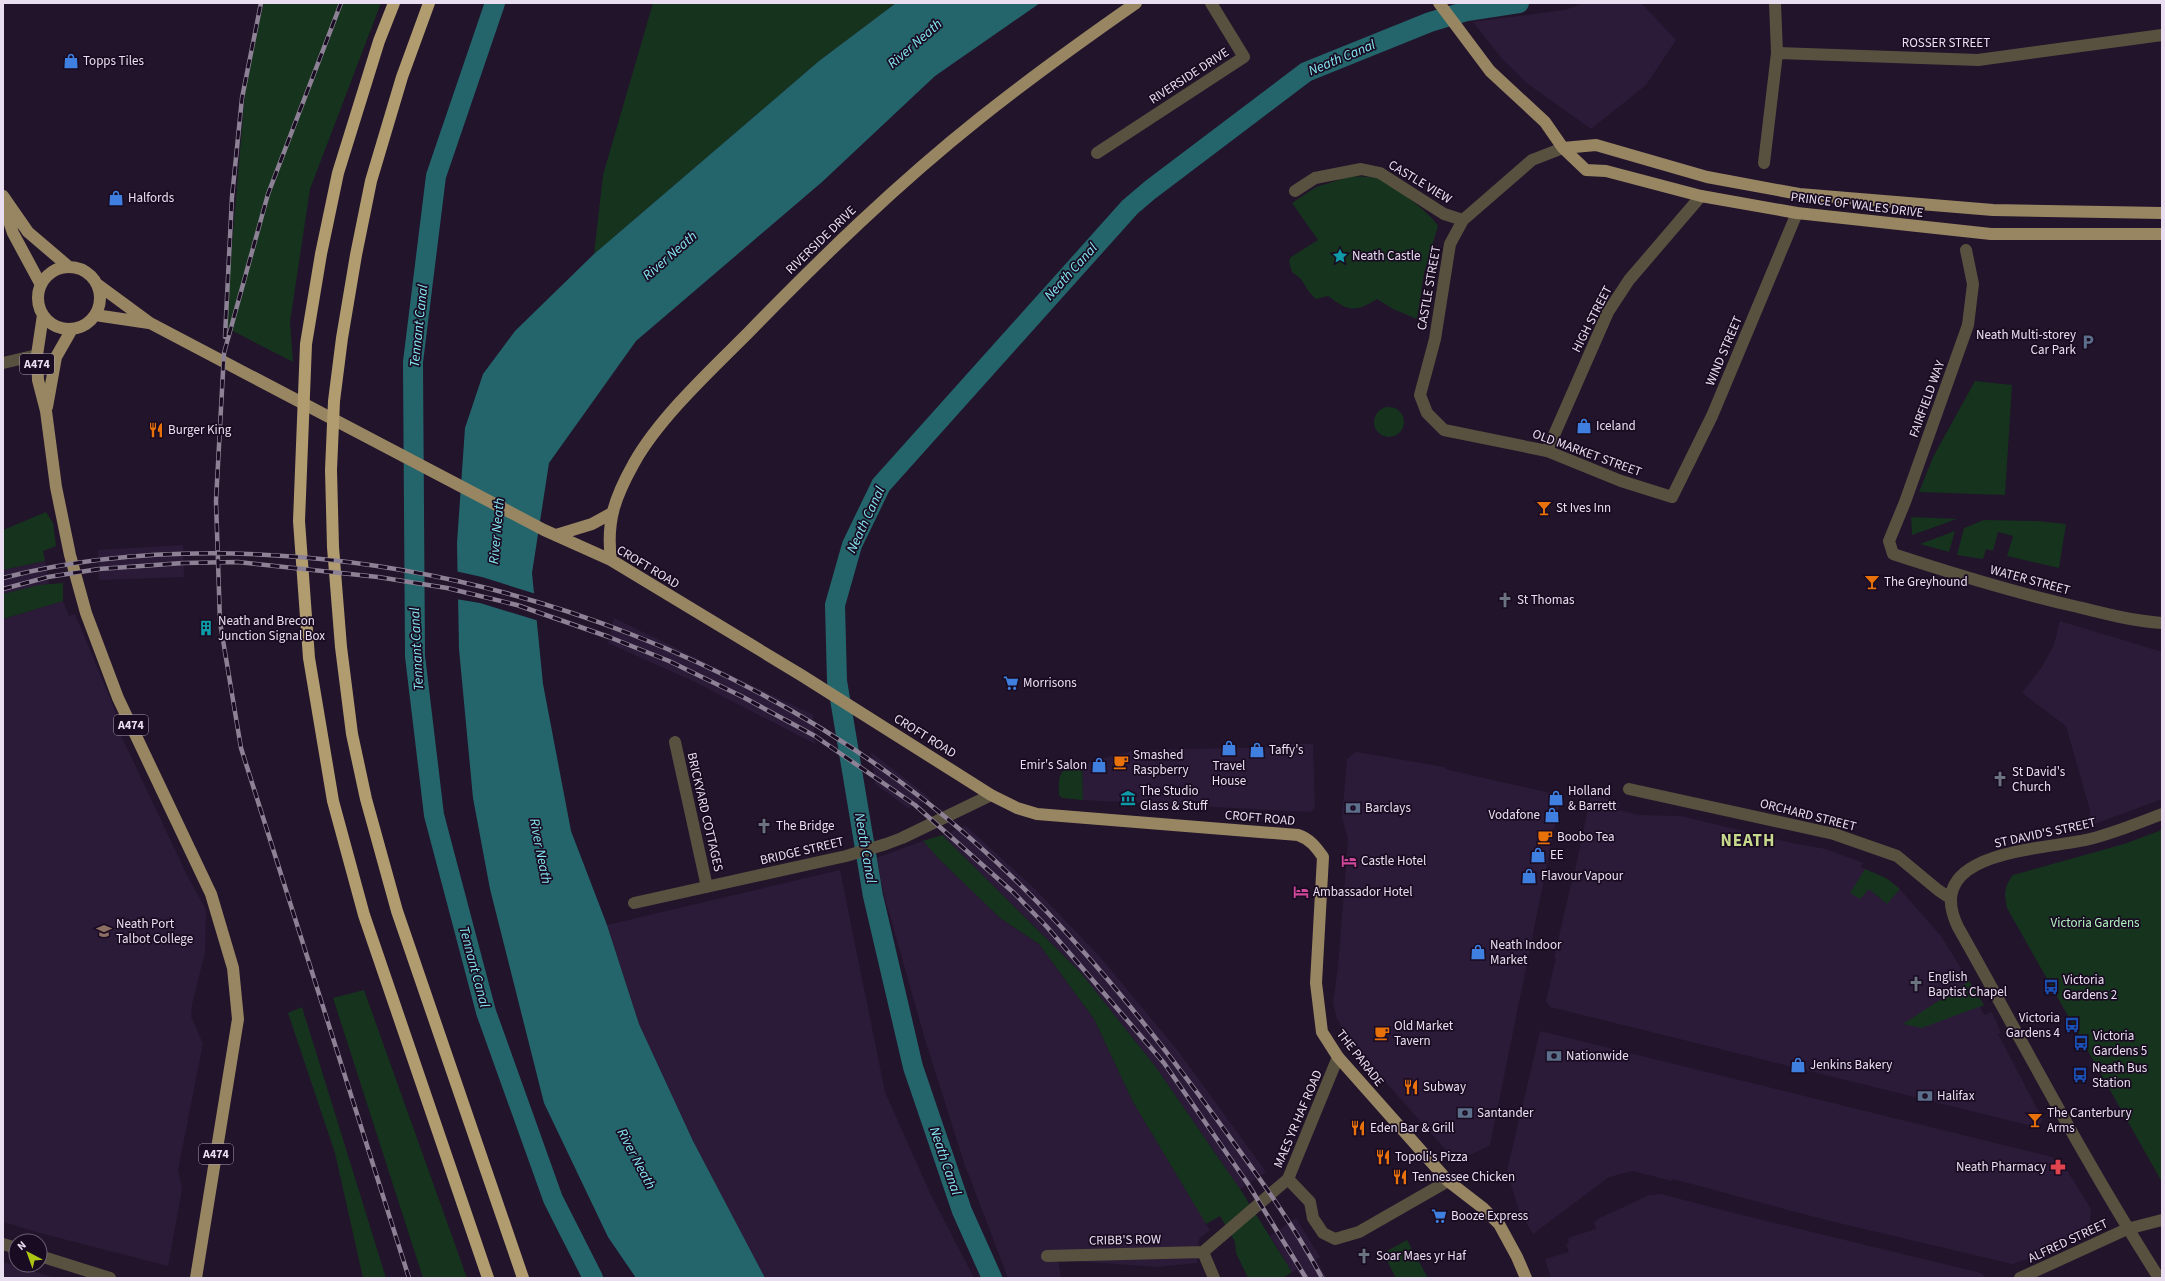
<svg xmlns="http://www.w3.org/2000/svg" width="2165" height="1281" viewBox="0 0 2165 1281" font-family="'Source Sans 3',sans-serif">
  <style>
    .built { fill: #2c1b38 }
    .green { fill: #16331e }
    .water { fill: #24656c }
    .pier { fill: #22142b }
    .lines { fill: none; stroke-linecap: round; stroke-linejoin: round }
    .canal { stroke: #24656c; stroke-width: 20 }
    .minor { stroke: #59513f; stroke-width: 12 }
    .major { stroke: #988662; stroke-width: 12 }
    .highway { stroke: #b19c70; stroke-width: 12 }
    .rail-casing { stroke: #8d8195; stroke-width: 4.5 }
    .rail { stroke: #190b21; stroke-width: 3; stroke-dasharray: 9; stroke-linecap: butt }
    .labels { text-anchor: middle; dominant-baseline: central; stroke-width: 3.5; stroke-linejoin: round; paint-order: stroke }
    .shield { fill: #190b21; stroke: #ab9fb2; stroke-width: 1 }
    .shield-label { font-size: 12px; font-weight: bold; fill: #e9dff0 }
    .street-label { font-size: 13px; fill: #e9dff0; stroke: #190b21 }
    .poi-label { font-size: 13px; fill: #e9dff0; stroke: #190b21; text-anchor: start }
    .park-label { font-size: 13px; fill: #b0f1bf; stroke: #190b21 }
    .water-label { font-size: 14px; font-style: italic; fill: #84e8f3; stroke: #190b21 }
    .district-label { font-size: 17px; font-weight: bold; letter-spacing: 1px; fill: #c7d98d; stroke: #190b21 }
  </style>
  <rect width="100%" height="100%" fill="#22142b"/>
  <path class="built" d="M1584 3H1641L1676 40 1646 85 1591 129 1528 84 1503 60 1473 22 1565 10Z
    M183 545 184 577 99 580 98 550Z
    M45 561 49 584 3 594V570Z
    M63 601 69 616 75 614 123 729 119 731 187 875 206 910 205 953 192 1004 191 1016 203 1044 178 1170 182 1189 168 1266 36 1232 3 1222V619Z
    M614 618 813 715 815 744 695 682 608 643Z
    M2060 621 2162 652V799L2089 826 2090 810 2066 726 2022 693 2042 667 2054 644Z
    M1291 744H1313L1315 808 1310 812 1083 800 1082 764 1136 750 1291 747Z
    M871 752 931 799 908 808 875 784Z
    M1356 752 1445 767V769L1555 794 1560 801 1490 1145 1472 1154 1453 1158 1350 1042 1337 1019 1333 1003 1338 967 1348 840 1342 817 1347 759Z
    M1591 795 1620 802 1618 810 1639 815 1681 816 1796 844 1826 849 1863 863 1861 867 1897 886 1941 936 1984 1005 1980 1007 1984 1015 1992 1012 2001 1033 1998 1034 2042 1118 2041 1125 2036 1127 1550 1007 1546 1001 1556 958H1554L1571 884H1572Z
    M966 826 1035 889 1101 958 1178 1051 1266 1172 1240 1189 1155 1066 1081 973 942 835Z
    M923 841 940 860 1000 918 1039 944 1094 1019 1133 1102 1210 1230 1199 1239 1197 1263 1158 1267 1058 1260 1061 1278H1008L963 1160 924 1036 885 898 876 858Z
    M840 870 885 1092 930 1193 974 1278H765L693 1141 639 1024 607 925Z
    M1540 1031 2056 1158 2062 1162 2091 1209 2090 1222 2086 1228 2059 1244 2034 1257 2012 1264 1822 1219 1673 1179 1672 1181 1633 1171 1609 1177 1533 1234 1519 1211 1507 1171Z
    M1661 1194 1734 1213 1981 1273 1986 1278H1551L1545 1259 1569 1252 1566 1244 1569 1243 1568 1238 1596 1229 1594 1222 1598 1219 1649 1195Z
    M1296 1218 1320 1257 1316 1259 1327 1278H1302L1297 1270 1292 1272 1270 1236Z
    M3 1262 56 1278H3Z"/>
  <path class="green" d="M264 3H381L310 189 290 322 293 362 225 327 247 69Z
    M653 3H896L819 61 594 254 603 175Z
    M1351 176C1359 177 1372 176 1379 179 1395 187 1430 212 1438 226L1424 273 1417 319 1393 309 1377 299C1355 313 1348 311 1328 296L1316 299 1309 292 1301 279 1292 272 1289 261 1291 257 1318 240 1292 203 1316 187Z
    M1975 381 2012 385 2005 495 1919 492 1933 457Z
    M1374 422a15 15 0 1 1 30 0a15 15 0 1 1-30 0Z
    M46 512 53 523 56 546 43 551 45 561 3 570V530Z
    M1911 517 1957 519 1912 535Z
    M1984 520 2038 521 2066 524 2059 568 2007 556 2013 536 1998 532 1993 551 1986 549 1983 559 1957 555 1964 528Z
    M1955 531 1949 552 1920 544Z
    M63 583V601L3 619V594L39 585Z
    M1082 764 1083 800 1062 798 1059 795C1058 772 1060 769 1082 764Z
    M2162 830V1182L2007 908C2004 894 2004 887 2013 875L2124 844Z
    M942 835 1081 973 1155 1066 1240 1189 1292 1272 1283 1278H1248L1236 1253 1235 1242 1220 1216 1206 1224 1133 1102 1094 1019 1039 944 1000 918 940 860 923 841Z
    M1865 869 1886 878 1900 889 1887 904 1869 889 1860 899 1850 893Z
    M1969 981 1984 1005 1922 1028 1903 1024Z
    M364 990 467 1278H423L333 998Z
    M302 1007 386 1278H363L335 1153 288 1013Z
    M1407 1240 1428 1278H1396L1383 1253Z"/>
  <path class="water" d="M896 3H1040L935 76 822 182 636 341 549 463 532 573 543 684 571 831 607 925 639 1024 693 1141 765 1278H636L608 1237 544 1103 490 889 473 798 459 649 457 543 465 428 483 374 515 331 594 254 819 61Z"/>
  <path class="pier" d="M455 571 482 577 536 594 539 621 480 603 456 599Z"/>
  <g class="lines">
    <path class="canal" d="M495 3 436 176 413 362 415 656 434 815 486 1012 553 1199 593 1278
      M992 1278 962 1211 913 1067 873 896 837 681 835 605 852 545 881 485 1130 207 1150 190 1306 72 1430 22 1467 11 1519 3"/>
    <path class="minor" d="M1777 53 1978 60 2162 35
      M1563 148 1532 160 1463 220 1450 244 1435 339 1420 395 1427 413 1444 430 1547 451 1621 481 1672 497 1712 416 1797 213
      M1097 153 1244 57 1211 3
      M1764 163 1777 53 1775 3
      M1295 191 1315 178 1361 169 1380 173 1444 214 1463 220
      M1966 250 1973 284 1968 325 1905 502 1889 541 1893 554C1954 574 2016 593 2078 607 2106 614 2133 621 2162 623
      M3 363 37 355
      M1547 451 1608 312 1629 280 1701 196
      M675 742 707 887
      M1629 789 1834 834 1897 856 1938 890 1950 898
      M634 903 846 856 886 844 902 838 991 795
      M1288 1179 1310 1202 1313 1218 1323 1233 1335 1239 1359 1232 1448 1181
      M3 1244 16 1248
      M1203 1252 1288 1179 1338 1057
      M1203 1252 1214 1278
      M40 1256 110 1278
      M1047 1256 1203 1252
      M2020 1278 2127 1229 2162 1220
      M2159 1278C2086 1164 2024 1044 1958 927 1920 849 2046 850 2090 839 2114 833 2139 823 2162 814"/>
    <path class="major" d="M1439 3 1490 71 1545 122 1563 148 1586 170 1606 171 1701 196 1797 213 1991 234H2162
      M1563 148 1596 145 1707 177 1799 194 1993 210 2162 213
      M3 196 28 232 69 267
      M3 203 13 233 41 285
      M38 298a31 31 0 1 1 62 0a31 31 0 1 1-62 0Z
      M97 284 150 323 544 530 611 560 801 675 991 795 1017 808 1037 814 1298 835C1310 839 1316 847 1323 857L1316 983 1322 1032 1338 1057 1448 1181 1483 1208 1499 1224 1517 1257 1526 1278
      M43 315 37 355 38 380 46 411 56 487 70 555 86 613 118 698 211 894 233 968 238 1019 196 1278
      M95 315 149 323
      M47 407 56 357 72 329
      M556 535 592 524 612 513
      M611 560C606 521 615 497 634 463 659 418 711 370 748 333 822 257 897 184 980 118 1030 78 1083 40 1136 3"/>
    <path class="highway" d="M394 3 379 41 338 173 321 254 306 344 299 521 309 658 333 801 364 915 488 1278
      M429 3 402 77 371 181 356 255 342 338 334 401 331 470 333 547 341 647 352 734 366 799 397 911 523 1278"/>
    <g class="rail-casing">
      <path id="rail" d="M341 3 268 194 224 353 216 501 220 622 241 748 409 1278
        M225 337 232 197 242 98 261 3
        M3 578C100 553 199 549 299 557 523 575 751 663 928 803 1037 889 1128 998 1210 1110 1249 1164 1291 1219 1322 1278
        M3 589 48 577 99 569 183 563 238 562 378 577 447 588 517 605 609 637 669 661 741 696 815 736 915 805 1014 893 1047 927 1164 1063 1248 1184 1306 1278"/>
    </g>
    <use href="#rail" class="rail"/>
  </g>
  <defs>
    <g id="shop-bare" transform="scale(1.2)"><path d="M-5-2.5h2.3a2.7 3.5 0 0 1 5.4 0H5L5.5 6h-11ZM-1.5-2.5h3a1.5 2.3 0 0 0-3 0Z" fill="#3f7fe0" stroke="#190b21" stroke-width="2.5" paint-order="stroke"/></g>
    <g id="sight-bare" transform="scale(1.2)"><path d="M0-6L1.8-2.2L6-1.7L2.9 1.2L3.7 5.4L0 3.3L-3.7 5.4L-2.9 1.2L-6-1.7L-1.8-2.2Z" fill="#0f9aa8" stroke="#190b21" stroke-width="2.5" paint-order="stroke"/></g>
    <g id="parking-bare" transform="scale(1.2)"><path d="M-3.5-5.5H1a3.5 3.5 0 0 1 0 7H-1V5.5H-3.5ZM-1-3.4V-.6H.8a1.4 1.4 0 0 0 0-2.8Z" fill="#5c6f8a" stroke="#190b21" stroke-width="2.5" paint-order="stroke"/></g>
    <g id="restaurant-bare" transform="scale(1.2)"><path d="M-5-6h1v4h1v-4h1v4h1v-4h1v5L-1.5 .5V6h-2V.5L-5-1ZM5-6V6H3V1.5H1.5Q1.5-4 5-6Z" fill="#e8710a" stroke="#190b21" stroke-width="2.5" paint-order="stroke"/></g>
    <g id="bar-bare" transform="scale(1.2)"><path d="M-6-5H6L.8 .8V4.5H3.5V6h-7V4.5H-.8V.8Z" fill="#e8710a" stroke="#190b21" stroke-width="2.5" paint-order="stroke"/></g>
    <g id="church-bare" transform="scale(1.2)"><path d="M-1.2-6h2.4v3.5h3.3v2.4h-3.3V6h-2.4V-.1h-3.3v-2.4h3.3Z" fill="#6b7280" stroke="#190b21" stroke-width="2.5" paint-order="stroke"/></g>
    <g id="building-bare" transform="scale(1.2)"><path d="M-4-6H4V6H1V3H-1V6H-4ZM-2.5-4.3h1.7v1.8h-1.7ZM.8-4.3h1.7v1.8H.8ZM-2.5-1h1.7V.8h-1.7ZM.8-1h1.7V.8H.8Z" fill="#0f9aa8" stroke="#190b21" stroke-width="2.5" paint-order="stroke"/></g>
    <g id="supermarket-bare" transform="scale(1.2)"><path d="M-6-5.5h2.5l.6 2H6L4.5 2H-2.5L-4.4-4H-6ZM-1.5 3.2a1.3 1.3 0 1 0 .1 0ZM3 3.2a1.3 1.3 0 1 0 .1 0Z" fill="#3f7fe0" stroke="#190b21" stroke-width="2.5" paint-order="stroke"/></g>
    <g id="cafe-bare" transform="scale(1.2)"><path d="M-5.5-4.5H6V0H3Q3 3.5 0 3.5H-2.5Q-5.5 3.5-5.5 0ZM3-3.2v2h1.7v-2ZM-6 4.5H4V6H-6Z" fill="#e8710a" stroke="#190b21" stroke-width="2.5" paint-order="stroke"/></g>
    <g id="museum-bare" transform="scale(1.2)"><path d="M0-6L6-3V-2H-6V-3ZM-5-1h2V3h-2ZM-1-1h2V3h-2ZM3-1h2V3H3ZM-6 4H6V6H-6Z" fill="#0f9aa8" stroke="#190b21" stroke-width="2.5" paint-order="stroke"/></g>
    <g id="bank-bare" transform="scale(1.2)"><path d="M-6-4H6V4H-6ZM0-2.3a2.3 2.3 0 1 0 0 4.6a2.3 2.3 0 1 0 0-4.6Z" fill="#5c6f8a" stroke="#190b21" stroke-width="2.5" paint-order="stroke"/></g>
    <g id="hotel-bare" transform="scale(1.2)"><path d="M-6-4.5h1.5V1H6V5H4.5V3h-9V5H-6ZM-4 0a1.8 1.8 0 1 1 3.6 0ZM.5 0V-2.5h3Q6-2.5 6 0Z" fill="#d1479c" stroke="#190b21" stroke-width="2.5" paint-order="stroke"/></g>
    <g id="university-bare" transform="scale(1.2)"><path d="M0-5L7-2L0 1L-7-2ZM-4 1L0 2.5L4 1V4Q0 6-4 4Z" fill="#8d6e63" stroke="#190b21" stroke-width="2.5" paint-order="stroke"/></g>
    <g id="bus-bare" transform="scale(1.2)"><path d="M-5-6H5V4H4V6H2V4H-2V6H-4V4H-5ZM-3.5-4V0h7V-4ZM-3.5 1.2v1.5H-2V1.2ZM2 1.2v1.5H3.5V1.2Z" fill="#1a4fb4" stroke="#190b21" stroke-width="2.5" paint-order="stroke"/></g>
    <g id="pharmacy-bare" transform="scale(1.2)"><path d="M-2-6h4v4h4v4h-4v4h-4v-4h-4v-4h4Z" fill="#e0444e" stroke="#190b21" stroke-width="2.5" paint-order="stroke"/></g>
  </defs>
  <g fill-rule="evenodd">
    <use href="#shop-bare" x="71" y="61"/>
    <use href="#shop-bare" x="116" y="198"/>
    <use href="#sight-bare" x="1340" y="256"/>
    <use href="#parking-bare" x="2088" y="342"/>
    <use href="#shop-bare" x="1584" y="426"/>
    <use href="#restaurant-bare" x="156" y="430"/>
    <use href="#bar-bare" x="1544" y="508"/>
    <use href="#bar-bare" x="1872" y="582"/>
    <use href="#church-bare" x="1505" y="600"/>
    <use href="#building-bare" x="206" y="628"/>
    <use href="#supermarket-bare" x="1011" y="683"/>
    <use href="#shop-bare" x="1229" y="748"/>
    <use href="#shop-bare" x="1257" y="750"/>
    <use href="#cafe-bare" x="1121" y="762"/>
    <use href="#shop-bare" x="1099" y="765"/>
    <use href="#church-bare" x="2000" y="779"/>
    <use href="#museum-bare" x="1128" y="798"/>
    <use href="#shop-bare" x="1556" y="798"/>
    <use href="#bank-bare" x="1353" y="808"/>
    <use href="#shop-bare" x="1552" y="815"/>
    <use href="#church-bare" x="764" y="826"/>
    <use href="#cafe-bare" x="1545" y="837"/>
    <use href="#shop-bare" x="1538" y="855"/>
    <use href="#hotel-bare" x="1349" y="861"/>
    <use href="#shop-bare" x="1529" y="876"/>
    <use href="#hotel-bare" x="1301" y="892"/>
    <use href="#university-bare" x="104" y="931"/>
    <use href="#shop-bare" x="1478" y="952"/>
    <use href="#church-bare" x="1916" y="984"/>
    <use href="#bus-bare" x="2051" y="987"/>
    <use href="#bus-bare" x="2072" y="1025"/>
    <use href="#cafe-bare" x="1382" y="1033"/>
    <use href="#bus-bare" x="2081" y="1043"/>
    <use href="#bank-bare" x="1554" y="1056"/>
    <use href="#shop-bare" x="1798" y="1065"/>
    <use href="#bus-bare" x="2080" y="1075"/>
    <use href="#restaurant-bare" x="1411" y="1087"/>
    <use href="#bank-bare" x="1925" y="1096"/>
    <use href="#bank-bare" x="1465" y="1113"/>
    <use href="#bar-bare" x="2035" y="1120"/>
    <use href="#restaurant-bare" x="1358" y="1128"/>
    <use href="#restaurant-bare" x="1383" y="1157"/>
    <use href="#pharmacy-bare" x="2058" y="1167"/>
    <use href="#restaurant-bare" x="1400" y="1177"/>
    <use href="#supermarket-bare" x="1439" y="1216"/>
    <use href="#church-bare" x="1364" y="1256"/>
  </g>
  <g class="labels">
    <g class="shield">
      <rect x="20" y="354" width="34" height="20" rx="3"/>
      <rect x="114" y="715" width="34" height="20" rx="3"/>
      <rect x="199" y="1144" width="34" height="20" rx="3"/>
    </g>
    <g class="shield-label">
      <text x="37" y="364">A474</text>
      <text x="131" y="725">A474</text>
      <text x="216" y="1154">A474</text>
    </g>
    <g class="street-label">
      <text x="1946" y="43">ROSSER STREET</text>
      <text transform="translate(1189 76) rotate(-33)">RIVERSIDE DRIVE</text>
      <text transform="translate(1420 182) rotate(31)">CASTLE VIEW</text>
      <text transform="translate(1857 205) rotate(7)">PRINCE OF WALES DRIVE</text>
      <text transform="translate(821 240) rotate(-44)">RIVERSIDE DRIVE</text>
      <text transform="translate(1429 288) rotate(-80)">CASTLE STREET</text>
      <text transform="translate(1592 319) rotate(-63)">HIGH STREET</text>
      <text transform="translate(1724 351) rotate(-67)">WIND STREET</text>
      <text transform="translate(1927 399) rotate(-70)">FAIRFIELD WAY</text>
      <text transform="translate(1587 453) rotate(20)">OLD MARKET STREET</text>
      <text transform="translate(648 567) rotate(31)">CROFT ROAD</text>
      <text transform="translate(2030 580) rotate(15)">WATER STREET</text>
      <text transform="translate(925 736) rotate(32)">CROFT ROAD</text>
      <text transform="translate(705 812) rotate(77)">BRICKYARD COTTAGES</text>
      <text transform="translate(1808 815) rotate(14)">ORCHARD STREET</text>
      <text transform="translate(1260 818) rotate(5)">CROFT ROAD</text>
      <text transform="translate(2045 833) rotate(-12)">ST DAVID'S STREET</text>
      <text transform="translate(802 851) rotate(-13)">BRIDGE STREET</text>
      <text transform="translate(1360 1058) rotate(52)">THE PARADE</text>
      <text transform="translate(1298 1119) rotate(-67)">MAES YR HAF ROAD</text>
      <text transform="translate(1125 1240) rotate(-1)">CRIBB'S ROW</text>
      <text transform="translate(2068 1241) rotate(-25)">ALFRED STREET</text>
    </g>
    <g class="poi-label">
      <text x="83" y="61">Topps Tiles</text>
      <text x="128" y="198">Halfords</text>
      <text x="1352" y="256">Neath Castle</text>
      <text x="2076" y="335" text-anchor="end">Neath Multi-storey<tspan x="2076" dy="15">Car Park</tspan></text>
      <text x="1596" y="426">Iceland</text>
      <text x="168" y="430">Burger King</text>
      <text x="1556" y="508">St Ives Inn</text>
      <text x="1884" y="582">The Greyhound</text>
      <text x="1517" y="600">St Thomas</text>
      <text x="218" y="621">Neath and Brecon<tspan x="218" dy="15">Junction Signal Box</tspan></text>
      <text x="1023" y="683">Morrisons</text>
      <text x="1269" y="750">Taffy's</text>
      <text x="1133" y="755">Smashed<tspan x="1133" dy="15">Raspberry</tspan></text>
      <text x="1087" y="765" text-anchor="end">Emir's Salon</text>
      <text x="1229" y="766" text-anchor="middle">Travel<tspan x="1229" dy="15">House</tspan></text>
      <text x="2012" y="772">St David's<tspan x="2012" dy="15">Church</tspan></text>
      <text x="1140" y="791">The Studio<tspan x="1140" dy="15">Glass &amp; Stuff</tspan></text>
      <text x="1568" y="791">Holland<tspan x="1568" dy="15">&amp; Barrett</tspan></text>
      <text x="1365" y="808">Barclays</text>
      <text x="1540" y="815" text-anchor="end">Vodafone</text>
      <text x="776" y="826">The Bridge</text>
      <text x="1557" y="837">Boobo Tea</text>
      <text x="1550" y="855">EE</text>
      <text x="1361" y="861">Castle Hotel</text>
      <text x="1541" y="876">Flavour Vapour</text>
      <text x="1313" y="892">Ambassador Hotel</text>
      <text x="116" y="924">Neath Port<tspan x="116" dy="15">Talbot College</tspan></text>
      <text x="1490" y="945">Neath Indoor<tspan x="1490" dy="15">Market</tspan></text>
      <text x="1928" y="977">English<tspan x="1928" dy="15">Baptist Chapel</tspan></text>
      <text x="2063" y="980">Victoria<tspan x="2063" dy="15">Gardens 2</tspan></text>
      <text x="2060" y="1018" text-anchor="end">Victoria<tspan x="2060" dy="15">Gardens 4</tspan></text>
      <text x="1394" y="1026">Old Market<tspan x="1394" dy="15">Tavern</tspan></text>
      <text x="2093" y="1036">Victoria<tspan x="2093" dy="15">Gardens 5</tspan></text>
      <text x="1566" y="1056">Nationwide</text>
      <text x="1810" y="1065">Jenkins Bakery</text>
      <text x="2092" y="1068">Neath Bus<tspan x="2092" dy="15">Station</tspan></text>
      <text x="1423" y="1087">Subway</text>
      <text x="1937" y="1096">Halifax</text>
      <text x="1477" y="1113">Santander</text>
      <text x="2047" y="1113">The Canterbury<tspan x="2047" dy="15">Arms</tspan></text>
      <text x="1370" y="1128">Eden Bar &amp; Grill</text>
      <text x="1395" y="1157">Topoli's Pizza</text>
      <text x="2046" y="1167" text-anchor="end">Neath Pharmacy</text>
      <text x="1412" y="1177">Tennessee Chicken</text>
      <text x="1451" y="1216">Booze Express</text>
      <text x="1376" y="1256">Soar Maes yr Haf</text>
    </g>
    <g class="park-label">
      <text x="2095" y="923">Victoria Gardens</text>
    </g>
    <g class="water-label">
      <text transform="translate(915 44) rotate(-41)">River Neath</text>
      <text transform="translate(1342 58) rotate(-23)">Neath Canal</text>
      <text transform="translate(670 256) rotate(-41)">River Neath</text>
      <text transform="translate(1071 272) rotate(-48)">Neath Canal</text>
      <text transform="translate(419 326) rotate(-84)">Tennant Canal</text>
      <text transform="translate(866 520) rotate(-65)">Neath Canal</text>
      <text transform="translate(497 531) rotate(-85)">River Neath</text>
      <text transform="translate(417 649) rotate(-93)">Tennant Canal</text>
      <text transform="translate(865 848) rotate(80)">Neath Canal</text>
      <text transform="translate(540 851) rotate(79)">River Neath</text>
      <text transform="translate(474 967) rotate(75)">Tennant Canal</text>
      <text transform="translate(636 1159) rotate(62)">River Neath</text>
      <text transform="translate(945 1161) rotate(71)">Neath Canal</text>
    </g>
    <g class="district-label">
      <text x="1748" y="841">NEATH</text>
    </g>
  </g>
  <rect width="2165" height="1281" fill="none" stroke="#e9dff0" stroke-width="8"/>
  <g transform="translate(28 1253) rotate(319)"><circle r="19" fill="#190b21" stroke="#6c6074"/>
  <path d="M0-3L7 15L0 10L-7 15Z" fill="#acc613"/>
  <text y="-6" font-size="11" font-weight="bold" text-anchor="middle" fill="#e9dff0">N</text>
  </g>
</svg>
